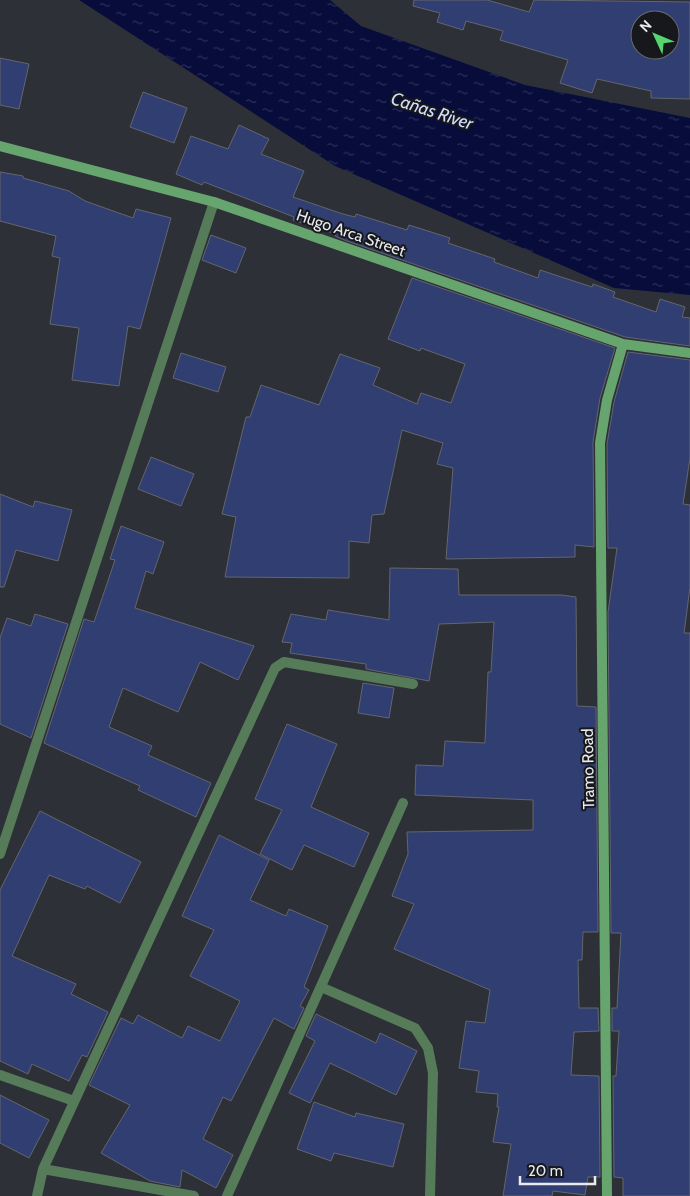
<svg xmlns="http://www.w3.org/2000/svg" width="690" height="1196" viewBox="0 0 690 1196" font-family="Cabin,sans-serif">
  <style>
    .water { fill: url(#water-ripples) }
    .building { fill: #303e71; stroke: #63666e; fill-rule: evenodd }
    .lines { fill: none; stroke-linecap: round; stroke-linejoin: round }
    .street { stroke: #557b59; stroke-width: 10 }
    .secondary { stroke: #67a56f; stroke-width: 10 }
    .labels { text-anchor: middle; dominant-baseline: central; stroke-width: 4; stroke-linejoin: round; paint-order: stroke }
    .street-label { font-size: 16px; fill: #e9eaef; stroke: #17181b }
    .water-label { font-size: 18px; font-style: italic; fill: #d2ddff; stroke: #17181b }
  </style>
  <defs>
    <pattern id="water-ripples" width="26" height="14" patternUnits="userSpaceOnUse" patternTransform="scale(1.25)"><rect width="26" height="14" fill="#070c3b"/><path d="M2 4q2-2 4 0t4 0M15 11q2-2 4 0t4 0" fill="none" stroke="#2b3058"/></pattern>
  </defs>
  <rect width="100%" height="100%" fill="#2e3037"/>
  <path class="water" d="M79 0H330L361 26 525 85 690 118V295L614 288 335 166Z"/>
  <path class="building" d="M414 0H487L529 12 534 0 690 2V99L651 98V91L597 79 592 93 560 83 568 60 500 40 503 31 466 21 463 30 437 22 440 13 413 6ZM640 20H670V50H640Z
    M0 58 29 64 19 109 0 105Z
    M143 92 187 108 174 143 130 127Z
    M239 125 269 139 261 154 304 171 293 197 343 214 355 217 356 214 407 230 409 225 450 238 448 243 495 259 494 262 538 278 540 270 592 287 593 284 615 292 613 297 656 312 660 299 685 307 682 317 690 318V346L625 337 347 241 335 236 336 234 293 220 294 217 204 182 202 185 176 174 191 136 228 149Z
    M0 172 23 176V178L69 191 85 201 133 218 136 209 171 218 140 329 128 326 119 386 72 380 79 328 50 324 60 258 52 256 56 236 0 221Z
    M211 235 246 248 236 273 202 260Z
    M412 278 615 348 600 398 593 442 594 547 575 545V557L446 559 453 468 437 464 443 443 402 430 384 514 372 515 369 543 349 541V578L225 577 236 517 222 514 246 417H250L261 385 319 405 340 354 380 368 373 385 417 404 421 393 451 403 465 364 421 348 420 351 388 339Z
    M628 352 690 360V458L683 504 690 505V587L684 633H690V1196H623V1178L614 1177 613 1076H616L619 1031H612V1008H617L621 933H611L608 612 617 548H608L607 444 614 402Z
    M181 353 226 367 218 392 173 378Z
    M151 457 194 474 181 506 138 489Z
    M0 494 33 507 35 501 72 510 58 561 16 550 4 587H0Z
    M121 526 164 542 153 574 146 571 135 608 254 646 238 680 200 662 178 712 123 688 109 727 152 746 148 755 211 783 196 817 138 790 140 786 44 743 84 619 94 622 115 560 110 559Z
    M390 568 458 569 459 595H561L576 597 577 706 596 707 598 932H583L582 960H578L579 1008H598L599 1031 574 1032 571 1075 599 1076 600 1177H588L585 1195 553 1191 552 1196H503L511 1144 493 1142 499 1107H497L498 1094 476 1092 479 1071 459 1068 466 1021 485 1023 490 990 394 949 414 904 392 896 408 854 407 832 533 830V800L415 795 416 765 443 766 445 741 485 743 488 672H491L494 622 439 624 429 681 366 669V664L290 653 292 643 282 642 291 614 326 620 328 610 389 620Z
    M35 614 68 624 31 738 0 724V638L7 618 31 626Z
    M363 683 394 688 389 718 358 713Z
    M287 724 337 744 311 807 369 833 354 867 304 845 292 870 260 854 282 810 255 799Z
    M40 811 141 862 120 903 87 886 85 889 49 875 12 956 76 984 71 994 108 1012 87 1057 82 1055 69 1081 32 1064 28 1074 0 1061V890Z
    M219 835 269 860 250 900 286 916 289 909 328 926 304 987 309 990 300 1006 304 1008 294 1029 274 1018 231 1101 223 1097 203 1139 233 1155 216 1188 182 1170 180 1187 150 1181 101 1153 130 1105 89 1085 121 1018 133 1024 138 1015 182 1038 188 1026 220 1041 240 1001 190 976 214 930 182 916Z
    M316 1014 376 1043 380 1033 417 1051 396 1095 330 1063 310 1103 289 1093 315 1041 306 1036Z
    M0 1095 49 1120 29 1158 0 1143Z
    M314 1102 355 1117 356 1113 404 1124 393 1167 334 1153 331 1161 297 1149Z"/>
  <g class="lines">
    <path class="street" d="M0 854 214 202
      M321 987 415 1028 428 1048 433 1073 430 1196
      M0 1075 74 1101
      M43 1169 194 1196
      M37 1196 43 1169 275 668 284 662 413 684
      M227 1196 403 803"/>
    <path class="secondary" d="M0 146 214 202 623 344 690 353
      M607 1196 600 443 607 400 623 344"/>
  </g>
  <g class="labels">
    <g class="street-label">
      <text transform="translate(351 233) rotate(19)">Hugo Arca Street</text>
      <text transform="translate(588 769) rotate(-91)">Tramo Road</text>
    </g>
    <g class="water-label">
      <text transform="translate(432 111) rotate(18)">Cañas River</text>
    </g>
  </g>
  <g transform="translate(655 35) rotate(314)"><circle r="24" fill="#17181b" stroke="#6b6c70"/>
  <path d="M0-4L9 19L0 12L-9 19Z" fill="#57d570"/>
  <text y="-8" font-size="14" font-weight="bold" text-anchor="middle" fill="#e9eaef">N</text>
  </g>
  <path d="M520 1176v8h75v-8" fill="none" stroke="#e9eaef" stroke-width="2.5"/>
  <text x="528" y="1176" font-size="15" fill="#e9eaef" stroke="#17181b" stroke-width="4" paint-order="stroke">20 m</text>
</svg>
